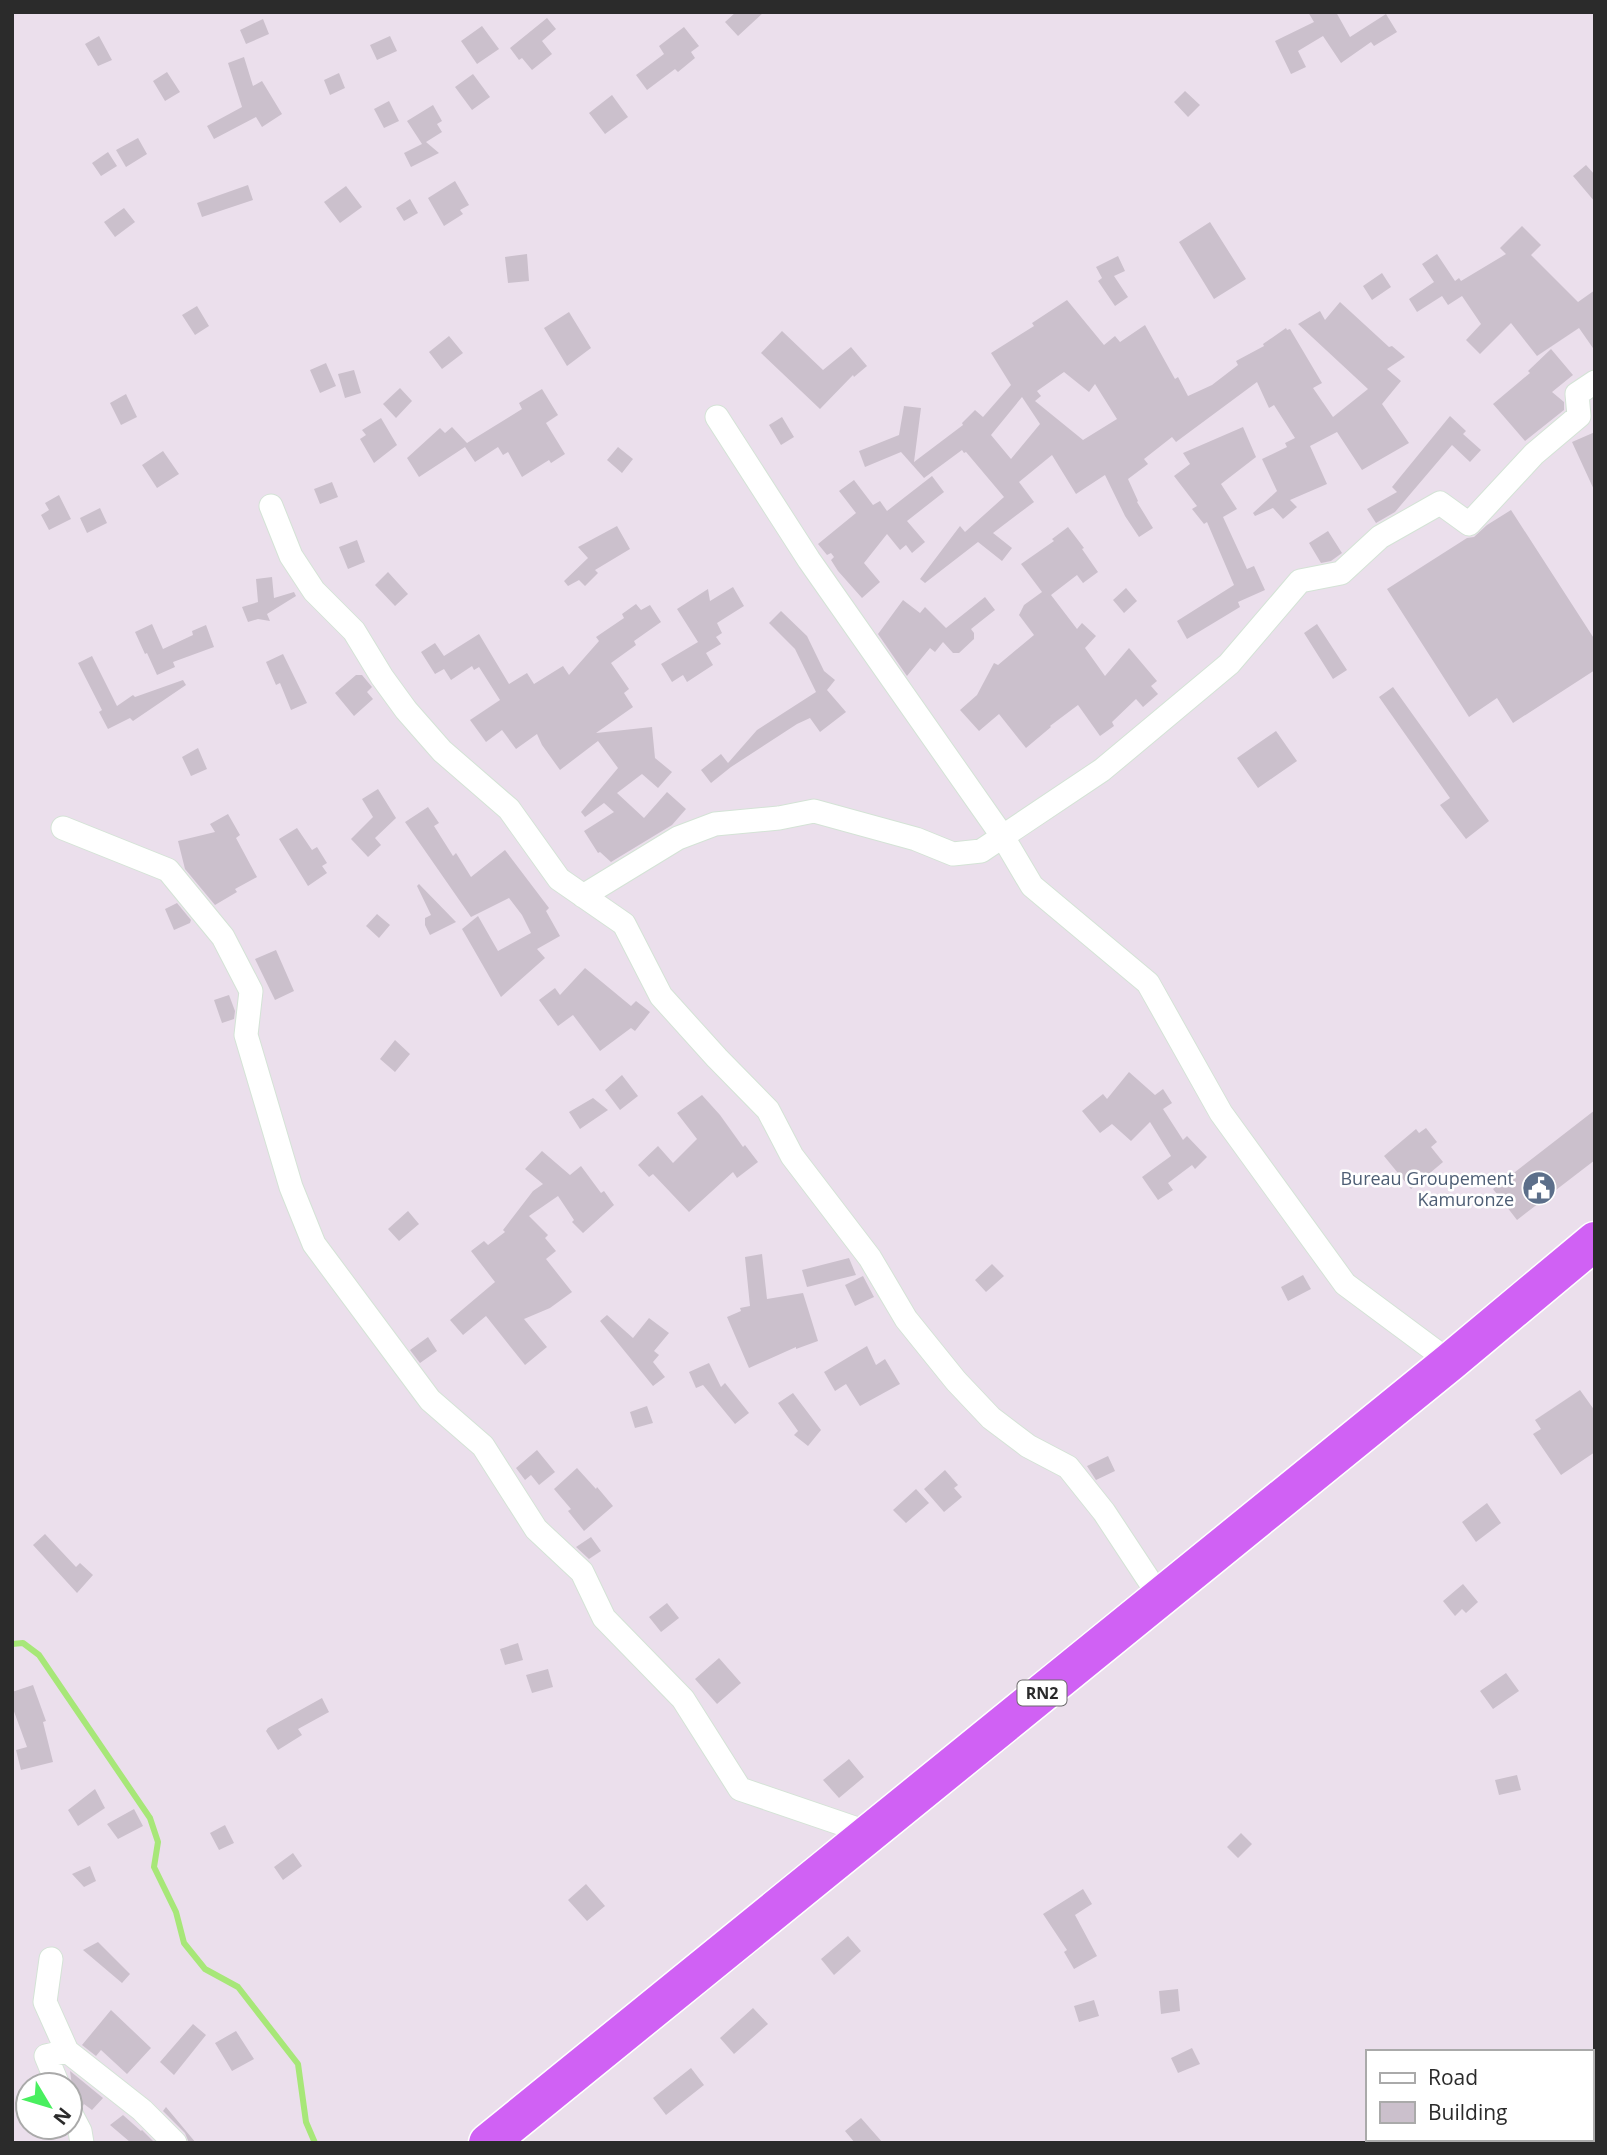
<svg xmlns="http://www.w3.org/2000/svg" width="1607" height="2155" viewBox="0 0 1607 2155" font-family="'Open Sans',sans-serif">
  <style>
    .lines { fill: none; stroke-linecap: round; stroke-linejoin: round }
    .stream { stroke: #a7e778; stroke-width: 6 }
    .building { fill: #cbc0cc; fill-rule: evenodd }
    .street-casing { stroke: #d4e3d6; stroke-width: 25 }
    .highway-casing { stroke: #fff; stroke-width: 41 }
    .street { stroke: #fff; stroke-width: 23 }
    .highway { stroke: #d061f4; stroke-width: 38 }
    .labels { text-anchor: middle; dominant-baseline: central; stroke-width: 5; stroke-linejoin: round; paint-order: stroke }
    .shield { fill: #fff; stroke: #6b6b6b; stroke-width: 2 }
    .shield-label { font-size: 16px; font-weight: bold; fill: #2b2b2b }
    .service-label { font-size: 18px; fill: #4e5e75; stroke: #fff; text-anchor: end }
  </style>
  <rect width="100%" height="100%" fill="#ebdfec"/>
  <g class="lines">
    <path class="stream" d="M12 1644 23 1643 39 1655 150 1818 158 1842 154 1867 176 1912 184 1943 205 1969 238 1987 298 2064 306 2122 315 2143"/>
  </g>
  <path class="building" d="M736 12H764L738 36 725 22Z
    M1308 12H1336L1350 37 1386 14 1397 32 1374 46 1371 42 1341 63 1323 36 1298 51 1306 67 1291 74 1275 41 1314 22Z
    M547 18 556 29 542 41 552 54 532 70 522 58 519 60 510 48Z
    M263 19 269 34 246 44 240 30Z
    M482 26 499 49 477 64 461 41Z
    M684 27 699 46 691 52 695 58 678 72 675 69 647 90 636 75 664 54 659 46Z
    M99 36 112 60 98 66 85 44Z
    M390 36 397 51 377 60 370 45Z
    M244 57 253 86 262 81 282 114 262 127 256 117 214 139 207 126 242 107 228 63Z
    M167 72 180 92 165 101 153 81Z
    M339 73 345 88 330 95 324 80Z
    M473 74 490 97 472 110 455 87Z
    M1185 91 1200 105 1188 117 1174 102Z
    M612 95 628 117 605 134 589 113Z
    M389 101 399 121 384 128 374 109Z
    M433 105 442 121 437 124 442 132 426 142 439 153 411 167 404 153 422 144 407 121Z
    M138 138 147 154 126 167 116 150Z
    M108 152 117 166 101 176 92 163Z
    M1586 165 1595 175V202L1573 176Z
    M455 181 469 205 460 210 463 214 444 226 428 198Z
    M248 185 253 200 202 217 197 203Z
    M346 186 362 207 340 223 324 202Z
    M410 199 418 213 404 221 396 208Z
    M124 208 135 222 115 237 104 222Z
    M1210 222 1246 279 1214 299 1179 242Z
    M1522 226 1541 245 1531 255 1578 302 1595 290V351L1579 328 1537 356 1511 323 1480 354 1466 340 1481 324 1462 296 1448 305 1442 296 1417 312 1409 299 1434 282 1422 264 1437 254 1455 281 1459 278 1461 281 1506 254 1500 248Z
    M527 254 529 281 508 283 505 257Z
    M1118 256 1125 271 1114 276 1128 297 1115 306 1098 281 1102 278 1096 267Z
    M1382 273 1391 287 1372 300 1363 286Z
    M1067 300 1104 345 1115 336 1120 342 1145 325 1175 379 1178 377 1188 396 1212 385 1238 365 1236 361 1264 346 1263 344 1286 328 1287 330 1290 329 1322 383 1313 388 1333 417 1368 389 1298 324 1320 311 1325 320 1340 302 1389 347 1392 346 1405 357 1387 369 1401 381 1382 404 1409 443 1362 470 1337 432 1310 446 1327 484 1290 500 1297 507 1283 519 1273 508 1255 516 1253 513 1277 491 1262 459 1287 447 1285 443 1295 438 1274 405 1269 408 1257 382 1176 442 1172 437 1144 459 1148 464 1128 479 1138 501 1137 502 1153 528 1139 537 1125 516 1105 475 1076 494 1052 455 1019 482 1034 502 993 533 1012 548 1002 561 978 542 925 583 920 579 960 526 965 532 1004 497 966 452 964 453 962 450 924 478 901 452 865 467 859 451 899 435 904 406 921 408 914 462 963 425 962 423 975 410 983 417 1011 385 991 353 1034 326 1032 323ZM1064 372 1089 392 1095 384 1117 419 1083 440 1035 401 1041 396 1037 391ZM1022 397 1040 424 1011 459 991 435Z
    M197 306 209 326 195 335 182 315Z
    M569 312 591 348 567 366 544 328Z
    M782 331 823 370 851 347 867 366 854 377 853 375 820 409 761 353Z
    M449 336 463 353 442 369 429 352Z
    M1551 349 1573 375 1552 392 1564 402V410L1525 441 1493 404 1530 373 1528 371Z
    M326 363 336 386 320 393 310 370Z
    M354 370 361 393 345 398 338 374Z
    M400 388 412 401 396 418 383 404Z
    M542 389 558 415 546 423 565 454 551 463 549 460 522 477 508 452 503 455 498 447 475 462 465 447 419 477 407 458 440 428 445 433 452 427 467 443 522 409 519 403Z
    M126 394 137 417 121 425 110 403Z
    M1450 416 1466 431 1463 434 1481 450 1470 462 1452 445 1395 512 1376 523 1367 509 1397 492 1392 487Z
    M782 417 794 437 781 445 769 425Z
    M381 418 397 445 374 463 360 439 366 435 362 430Z
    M1243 427 1256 457 1221 484 1237 509 1223 517 1247 569 1254 566 1265 590 1238 602 1240 607 1187 639 1177 621 1234 585 1207 522 1204 524 1192 509 1197 506 1174 476 1190 464 1183 453Z
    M1595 432V492L1572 442Z
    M618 447 633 459 622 473 607 460Z
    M163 451 179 474 157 488 142 465Z
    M932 476 944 492 907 521 925 542 912 553 906 545 900 550 887 534 864 563 880 582 862 598 838 571 831 560 834 557 831 553 827 555 818 544 856 513 839 491 854 480 873 505 880 501 887 511Z
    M332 482 338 497 320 504 314 489Z
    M59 495 71 519 49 530 41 515 49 510 45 503Z
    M100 508 107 523 87 533 80 518Z
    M1511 510 1595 640V670L1513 723 1497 698 1469 717 1387 589 1467 538 1474 537 1487 525Z
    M617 526 630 549 595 570 598 573 585 586 579 580 568 586 564 581 588 558 578 547Z
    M1068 527 1084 548 1082 549 1098 572 1083 583 1077 575 1051 595 1077 629 1082 623 1096 636 1085 648 1105 676 1129 648 1157 681 1151 686 1158 694 1143 707 1136 699 1112 722 1114 726 1100 736 1078 705 1050 726 1051 727 1026 748 999 714 979 731 960 710 977 695 994 663 998 665 1034 635 1019 615 1024 605 1042 592 1021 564 1054 541 1052 539Z
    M1328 531 1342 553 1331 561 1321 563 1309 543Z
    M357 540 365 562 348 569 339 547Z
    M388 572 408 594 395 606 375 585Z
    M272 577 274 598 294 592 296 596 267 614 270 621 258 619 248 622 242 607 258 602 256 579Z
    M733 587 744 606 717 623 722 633 716 637 721 644 706 653 713 665 687 682 683 675 672 682 661 664 698 642 677 609 708 589 710 601Z
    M1126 588 1137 601 1124 613 1113 600Z
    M985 597 995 610 971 629 974 633V639L959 653H953L943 642 935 652 930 648 907 676 878 634 903 600 920 613 925 607 946 628Z
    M636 604 641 610 650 605 661 622 634 641 636 645 611 663 629 689 624 693 633 707 596 733 652 727 655 758 672 772 658 788 642 774 617 793 644 818 667 792 686 809 672 825 611 862 600 852 598 853 584 831 614 812 604 803 585 817 581 812 618 768 598 741 560 770 542 745 537 734 516 749 502 730 486 742 470 720 500 700 479 667 474 670 472 666 451 680 444 669 435 674 421 652 435 643 444 656 479 634 509 684 527 673 534 684 563 666 569 675 599 641 596 637 624 618 622 614Z
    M781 611 807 636 824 671 835 680 827 690 846 712 820 732 810 718 797 724 731 767 711 783 701 770 721 754 728 763 757 730 816 692 795 649 769 623Z
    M152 624 163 649 193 635 192 631 206 625 214 647 173 662 175 667 157 675 147 653 145 654 135 632Z
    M1317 624 1347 670 1333 679 1304 633Z
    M283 654 307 703 291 710 280 683 276 685 266 662Z
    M92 656 117 706 133 695 135 697 183 680 186 685 133 721 130 718 108 729 99 712 102 710 78 663Z
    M356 675H362L372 687 367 692 373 699 354 716 335 693Z
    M1393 687 1489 821 1466 839 1440 805 1450 798 1379 697Z
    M1276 731 1297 761 1258 788 1237 758Z
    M198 748 207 769 191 776 182 757Z
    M378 789 396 818 375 838 381 845 368 857 351 839 373 817 362 799Z
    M428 807 439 823 434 826 453 856 456 853 471 877 505 850 549 908 546 911 560 936 537 949 545 958 501 997 462 929 478 916 498 951 531 933 522 915 509 898 471 917 405 822Z
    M228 814 240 835 236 838 257 877 235 889 237 892 215 905 185 869 178 841 215 832 210 824Z
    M297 828 312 850 317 847 327 863 322 866 327 873 308 886 279 839Z
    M419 884 456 922 430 935 425 925V918L431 915 417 886Z
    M177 903 191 920 190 923 174 930 165 909Z
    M377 914 390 925 379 938 366 926Z
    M276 950 294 991 275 1000 255 959Z
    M585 968 631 1006 636 1001 650 1012 635 1031 631 1028 600 1051 573 1015 558 1026 539 1000 555 988 560 995Z
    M229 995 235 1011 234 1019 222 1023 214 1000Z
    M395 1040 410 1054 395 1072 380 1059Z
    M1129 1072 1155 1095 1163 1089 1172 1103 1163 1109 1183 1140 1187 1136 1207 1157 1195 1169 1192 1165 1168 1183 1173 1190 1158 1200 1142 1177 1171 1156 1150 1122 1131 1141 1112 1124 1100 1133 1082 1111 1103 1094 1107 1099Z
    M622 1075 638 1096 620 1110 605 1090Z
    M702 1095 720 1115 743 1147 745 1145 758 1162 737 1178 733 1172 689 1212 653 1174 649 1177 638 1165 658 1146 673 1163 697 1139 677 1113Z
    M593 1098 608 1110 580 1129 569 1112Z
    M1595 1110V1160L1517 1220 1493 1189Z
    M1426 1128 1437 1142 1431 1147 1443 1162 1411 1189 1384 1156 1416 1129 1419 1133Z
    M542 1151 570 1175 581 1166 601 1193 604 1191 614 1205 583 1233 572 1222 574 1220 558 1196 529 1216 548 1235 545 1238 556 1251 546 1259 572 1292 550 1308 524 1319 547 1347 525 1365 486 1316 463 1335 450 1320 495 1282 471 1251 484 1241 488 1245 505 1232 503 1230 533 1191 543 1184 525 1169Z
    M408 1211 419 1224 399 1241 388 1229Z
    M762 1254 767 1299 803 1293 818 1341 796 1349V1347L749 1368 727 1317 741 1311 740 1308 750 1306 745 1257Z
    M849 1258 856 1275 807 1287 802 1270Z
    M992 1264 1004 1276 986 1292 975 1280Z
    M1303 1275 1311 1289 1288 1301 1281 1287Z
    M863 1276 874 1297 855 1306 845 1285Z
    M607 1315 633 1338 649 1318 669 1333 654 1351 659 1355 653 1362 665 1377 653 1386 600 1321Z
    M428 1337 437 1351 420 1363 410 1350Z
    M867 1346 876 1365 885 1359 900 1384 860 1406 846 1384 835 1391 824 1372Z
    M709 1363 721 1387 725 1383 749 1413 735 1424 703 1385 696 1388 689 1372Z
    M1580 1390 1595 1411V1452L1561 1475 1533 1434 1541 1429 1535 1420Z
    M793 1393 821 1430 808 1446 794 1435 798 1431 778 1403Z
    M647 1406 653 1423 635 1428 630 1412Z
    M537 1450 555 1472 539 1485 531 1475 525 1480 516 1468Z
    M1108 1456 1115 1471 1096 1480 1087 1466Z
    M577 1468 596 1489 597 1487 613 1506 584 1531 568 1511 571 1509 554 1489Z
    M945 1470 958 1485 954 1488 962 1497 944 1512 924 1489Z
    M916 1489 929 1503 906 1523 893 1510Z
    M1487 1503 1501 1523 1476 1542 1462 1522Z
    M45 1534 76 1567 80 1563 93 1575 77 1593 33 1545Z
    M591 1537 601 1551 589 1559 576 1547Z
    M1463 1584 1478 1602 1466 1613 1462 1609 1455 1616 1443 1601Z
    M667 1603 679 1618 661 1632 649 1617Z
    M518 1643 523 1660 505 1665 500 1649Z
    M719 1658 741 1683 717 1704 695 1679Z
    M548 1669 553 1687 532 1693 526 1675Z
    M1506 1673 1519 1691 1493 1709 1480 1691Z
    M33 1685 46 1721 43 1722 53 1762 21 1770 16 1750 27 1747 12 1706V1692Z
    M322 1698 329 1712 298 1729 302 1735 278 1750 266 1731 268 1728Z
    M849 1759 864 1777 839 1798 823 1780Z
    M1517 1775 1521 1790 1499 1795 1495 1780Z
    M95 1789 105 1808 78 1826 68 1810Z
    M134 1809 143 1826 118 1839 107 1824Z
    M225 1825 234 1843 219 1850 210 1833Z
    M1241 1833 1252 1844 1238 1858 1227 1847Z
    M293 1853 302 1866 283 1880 274 1867Z
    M90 1866 96 1881 84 1887 72 1874Z
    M586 1884 605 1906 587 1921 568 1900Z
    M1083 1889 1092 1904 1075 1915 1097 1956 1074 1969 1064 1952 1067 1950 1043 1914Z
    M848 1936 861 1951 834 1975 821 1959Z
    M98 1942 130 1974 122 1983 83 1950Z
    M1178 1989 1180 2011 1161 2014 1159 1991Z
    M1094 2000 1099 2016 1079 2022 1074 2006Z
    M753 2008 768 2024 734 2054 720 2038Z
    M111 2010 151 2048 127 2074 101 2050 96 2056 82 2045Z
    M193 2024 206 2035 174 2075 160 2062Z
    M236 2031 254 2059 232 2071 215 2043Z
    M1192 2048 1200 2064 1178 2073 1171 2058Z
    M691 2068 704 2085 666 2115 653 2098Z
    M70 2071 103 2098 92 2110 84 2104 83 2106 70 2095 72 2086Z
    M166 2107 196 2143H189L185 2133 163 2111Z
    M123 2115 141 2131 142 2130 155 2143H129L130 2142 110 2125Z
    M861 2118 883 2143H855L845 2131Z"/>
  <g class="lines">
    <g class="street-casing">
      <path id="street" d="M717 417 809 560 1003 837 1032 886 1148 983 1221 1113 1345 1284 1450 1362
        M271 506 291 556 314 591 354 631 382 677 406 710 442 751 509 809 559 879 624 924 661 996 717 1058 768 1110 792 1156 870 1258 906 1319 956 1381 991 1418 1028 1446 1068 1467 1104 1512 1160 1597
        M63 828 168 870 223 937 251 991 246 1035 291 1187 314 1244 430 1400 483 1446 536 1529 582 1572 604 1618 683 1699 740 1789 869 1833
        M583 896 678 838 715 824 779 818 814 811 916 839 953 854 981 851 1102 770 1229 664 1300 581 1341 573 1380 537 1440 503 1469 524 1534 454 1579 416 1577 394 1595 382
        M51 1959 45 2002 67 2051 142 2110 175 2143
        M58 2085 46 2056 67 2051
        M70 2112 80 2131 82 2143"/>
    </g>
    <g class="highway-casing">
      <path id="highway" d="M488 2143 1450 1362 1595 1241"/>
    </g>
    <use href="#street" class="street"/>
    <use href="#highway" class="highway"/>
  </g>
  <defs>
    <g id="civic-disc" transform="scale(1.75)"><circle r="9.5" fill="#5c6f8a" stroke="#fff"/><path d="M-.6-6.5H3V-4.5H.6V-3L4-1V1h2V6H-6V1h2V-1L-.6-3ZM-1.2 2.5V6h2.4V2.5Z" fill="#fff"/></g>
  </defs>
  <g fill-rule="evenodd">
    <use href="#civic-disc" x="1539" y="1188"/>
  </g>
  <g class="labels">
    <rect class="shield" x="1017.5" y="1680.5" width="49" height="25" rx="5"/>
    <g class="shield-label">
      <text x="1042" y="1693">RN2</text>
    </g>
    <g class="service-label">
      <text x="1514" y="1178">Bureau Groupement<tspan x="1514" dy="21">Kamuronze</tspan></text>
    </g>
  </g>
  <rect width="1607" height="2155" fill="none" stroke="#2b2b2b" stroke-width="28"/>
  <rect x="1366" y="2050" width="228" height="91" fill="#ffffff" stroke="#aaaaaa" stroke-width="2"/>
  <rect x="1380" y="2073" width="35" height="10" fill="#ffffff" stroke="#aaaaaa" stroke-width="2"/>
  <text x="1428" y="2085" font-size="21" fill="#2b2b2b">Road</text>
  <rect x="1380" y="2102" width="35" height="21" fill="#cbc0cc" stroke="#aaaaaa" stroke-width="2"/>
  <text x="1428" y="2120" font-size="21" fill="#2b2b2b">Building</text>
  <g transform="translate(49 2106) rotate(128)"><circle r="33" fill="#ffffff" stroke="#aaaaaa" stroke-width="2"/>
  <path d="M0-5L12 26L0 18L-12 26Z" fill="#49ef5f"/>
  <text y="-10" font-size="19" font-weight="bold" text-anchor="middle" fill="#2b2b2b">N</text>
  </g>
</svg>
